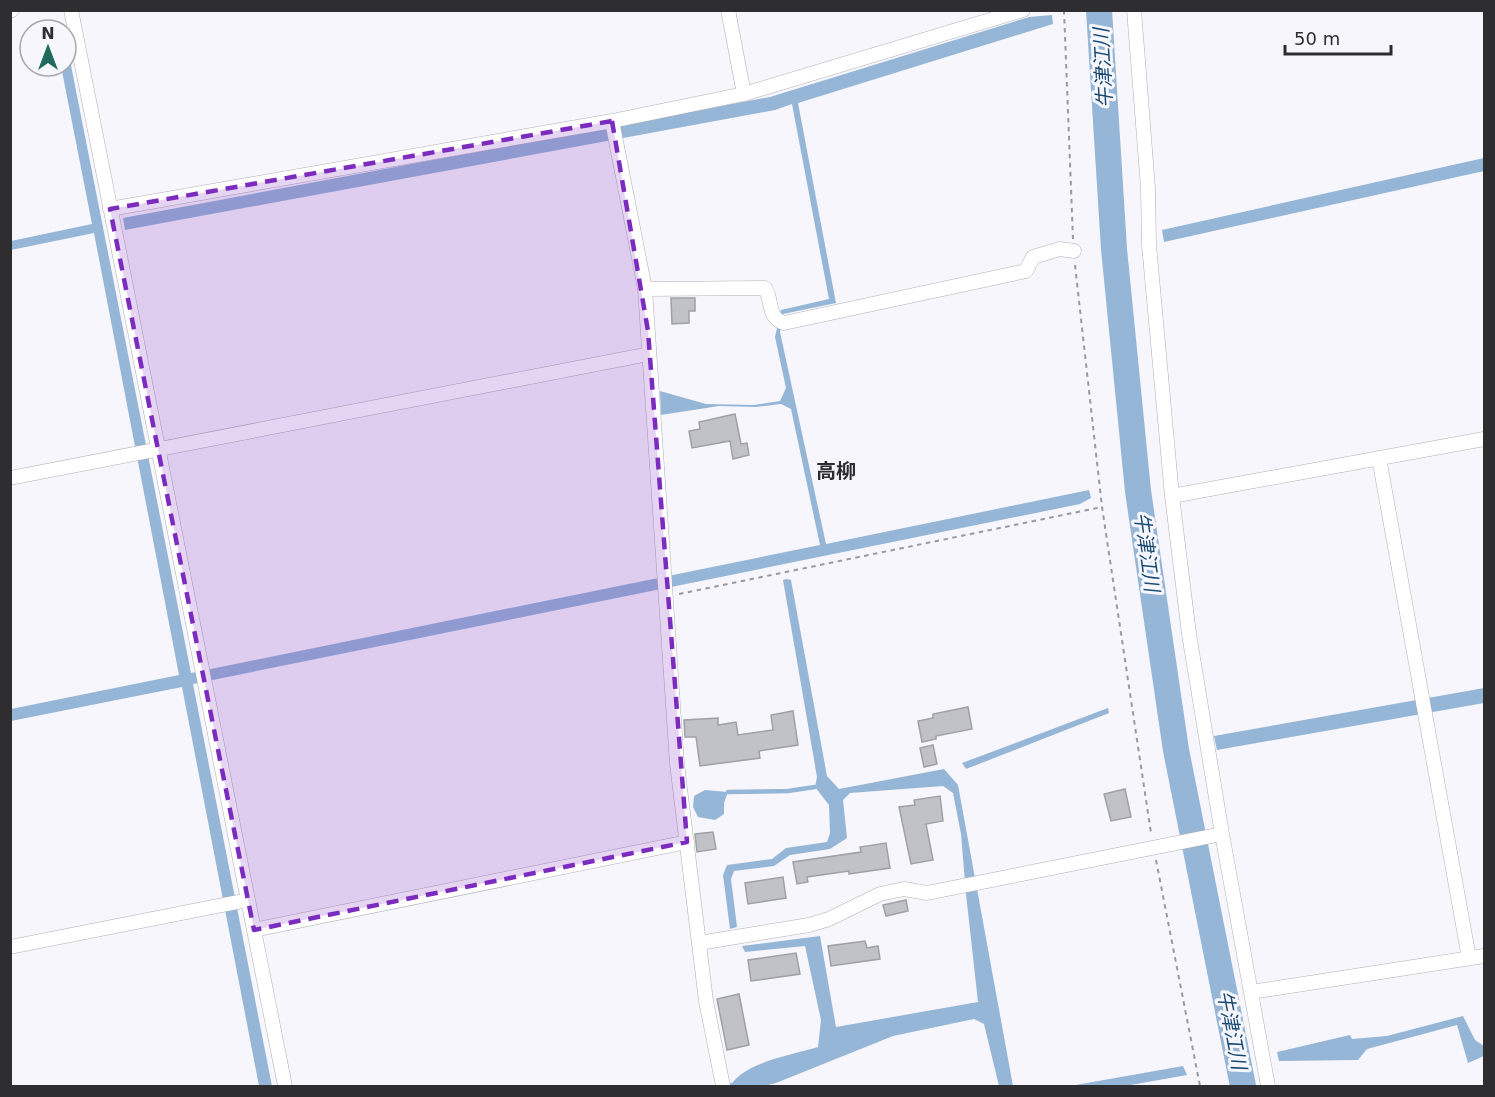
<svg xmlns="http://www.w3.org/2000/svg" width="1495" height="1097" viewBox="0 0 1495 1097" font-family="'DejaVu Sans','Noto Sans JP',sans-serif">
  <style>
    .water { fill: #95b6d6 }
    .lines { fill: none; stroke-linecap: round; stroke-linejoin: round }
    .stream { stroke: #95b6d6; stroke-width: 4.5 }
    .river { stroke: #95b6d6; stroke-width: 26 }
    .building { fill: #c0c2c7; stroke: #9fa1a6; stroke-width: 1.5 }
    .minor-casing { stroke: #b0afb4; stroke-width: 15 }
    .path { stroke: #9a9a9e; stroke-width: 2; stroke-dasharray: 4.5 4.5; stroke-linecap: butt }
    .minor { stroke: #fff; stroke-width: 14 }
    .marked { fill: #7b2cbf; fill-opacity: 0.2; stroke: #7b2cbf; stroke-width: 4.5; stroke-dasharray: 12 8; stroke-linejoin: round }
    .labels { text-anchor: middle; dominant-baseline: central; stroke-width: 6; stroke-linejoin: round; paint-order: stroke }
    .water-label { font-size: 20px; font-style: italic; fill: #174973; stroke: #f7f6fc }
    .neighbourhood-label { font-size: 20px; font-weight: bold; fill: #2e2e30; stroke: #f7f6fc }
  </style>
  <rect width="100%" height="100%" fill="#f7f6fc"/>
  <path class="water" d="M1052 15 1053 24 798 103 836 303 783 314 780 332 826 544 1089 490 1091 498 1080 504 193 684 272 1086H259L182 687 11 721V709L179 675 94 233 11 250V241L92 224 61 66H66V40L191 673 820 545 791 409 781 404 756 407 719 406 661 415 660 391 706 404 754 405 780 401 786 388 775 337 781 310 829 299 792 104 775 110 125 230 123 218 770 97 1029 17Z
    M1484 158V171L1164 242 1162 230Z
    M787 579 791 580 827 776 839 789 944 769 958 785 1013 1086H999L984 1024 974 1019 893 1036 776 1083 764 1086H714L732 1083C749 1061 792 1055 818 1047L821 1020 805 946 745 952 742 946 820 936 836 1027 978 1002 966 894 961 834 953 793 943 786 850 793 843 800 847 838 830 849 790 855 774 866 734 871 731 879 737 927 730 929 723 875 727 865 772 859 786 848 827 842 830 833 829 805 815 787 817 777 783 580Z
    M1484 688V703L1217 750 1214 736Z
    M1108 708 1109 713 966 769 962 763Z
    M705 790 728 792 724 803V814L715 820 698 817 693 807 694 796Z
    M1463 1016 1475 1040 1484 1046V1056L1468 1063 1457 1025 1367 1049 1358 1060 1279 1061 1277 1052 1350 1035 1352 1039 1387 1036Z
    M1183 1066 1187 1075 1125 1086H1070Z"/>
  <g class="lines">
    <path class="stream" d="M728 792 788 791 815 787"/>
    <path class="river" d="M1099 10 1114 249 1138 491 1176 750 1243 1086"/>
  </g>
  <path class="building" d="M671 298H695V311H689V323L672 324Z
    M735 414 741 444 747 443 749 455 733 459 730 441 692 448 689 431 700 429 699 422Z
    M968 707 972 729 936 736V739L922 742 918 721 933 718V714Z
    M793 711 798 745 759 751 760 758 700 766 696 737H685L684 720 718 718V725L736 722 738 735 773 730 771 715Z
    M933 745 937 764 924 767 920 748Z
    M1125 789 1131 817 1111 821 1104 794Z
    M940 796 943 821 926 824 933 860 911 864 899 807 915 805 914 800Z
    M713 832 716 849 697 852 695 834Z
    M886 843 890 868 849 874V871L807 877 808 882 797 884 793 862 861 852 860 847Z
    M783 877 786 898 748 904 745 883Z
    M906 900 908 911 886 916 883 905Z
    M865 941 867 948 878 946 880 959 831 966 828 946Z
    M796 953 800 974 751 981 748 960Z
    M739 994 749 1045 727 1050 717 999Z"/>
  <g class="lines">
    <g class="minor-casing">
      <path id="minor" d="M71 10 285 1086
        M728 10 744 94
        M1134 10 1148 188 1149 245 1172 496 1189 634 1222 834 1268 1086
        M10 11 12 10
        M612 121 645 289 677 764 706 1001 723 1086
        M110 209 612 121 744 94 1023 10
        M645 289 765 288C773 301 767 318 784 323L1026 271 1033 257 1060 249 1074 251
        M1379 458 1469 958
        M10 478 649 354
        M1172 496 1484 439
        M254 930 687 842
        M699 943 809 925 829 919 880 894 904 889 927 893 1222 834
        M10 947 248 900
        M1251 992 1484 956"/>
    </g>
    <path class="path" d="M1064 10 1073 239
      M1075 265 1102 507 1151 833
      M679 594 1102 507
      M1156 860 1200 1086"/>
    <use href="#minor" class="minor"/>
  </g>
  <path class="marked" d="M612 121 648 331 687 842 254 930 110 209Z"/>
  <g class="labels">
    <g class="water-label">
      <text transform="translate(1103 68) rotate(-93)">牛津江川</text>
      <text transform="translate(1147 552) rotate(82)">牛津江川</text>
      <text transform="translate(1232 1030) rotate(79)">牛津江川</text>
    </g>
    <g class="neighbourhood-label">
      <text x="836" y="471">高柳</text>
    </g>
  </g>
  <rect width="1495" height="1097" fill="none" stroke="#2e2e30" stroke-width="24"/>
  <g transform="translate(48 48)"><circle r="28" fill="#f7f6fc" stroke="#a7a6aa" stroke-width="1.5"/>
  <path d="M0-4.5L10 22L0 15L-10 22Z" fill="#21685d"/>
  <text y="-9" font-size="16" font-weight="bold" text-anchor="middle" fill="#2e2e30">N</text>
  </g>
  <path d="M1285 45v9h106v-9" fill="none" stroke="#2e2e30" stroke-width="3"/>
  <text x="1294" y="45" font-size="18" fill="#2e2e30" stroke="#f7f6fc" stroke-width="4.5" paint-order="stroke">50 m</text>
</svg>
